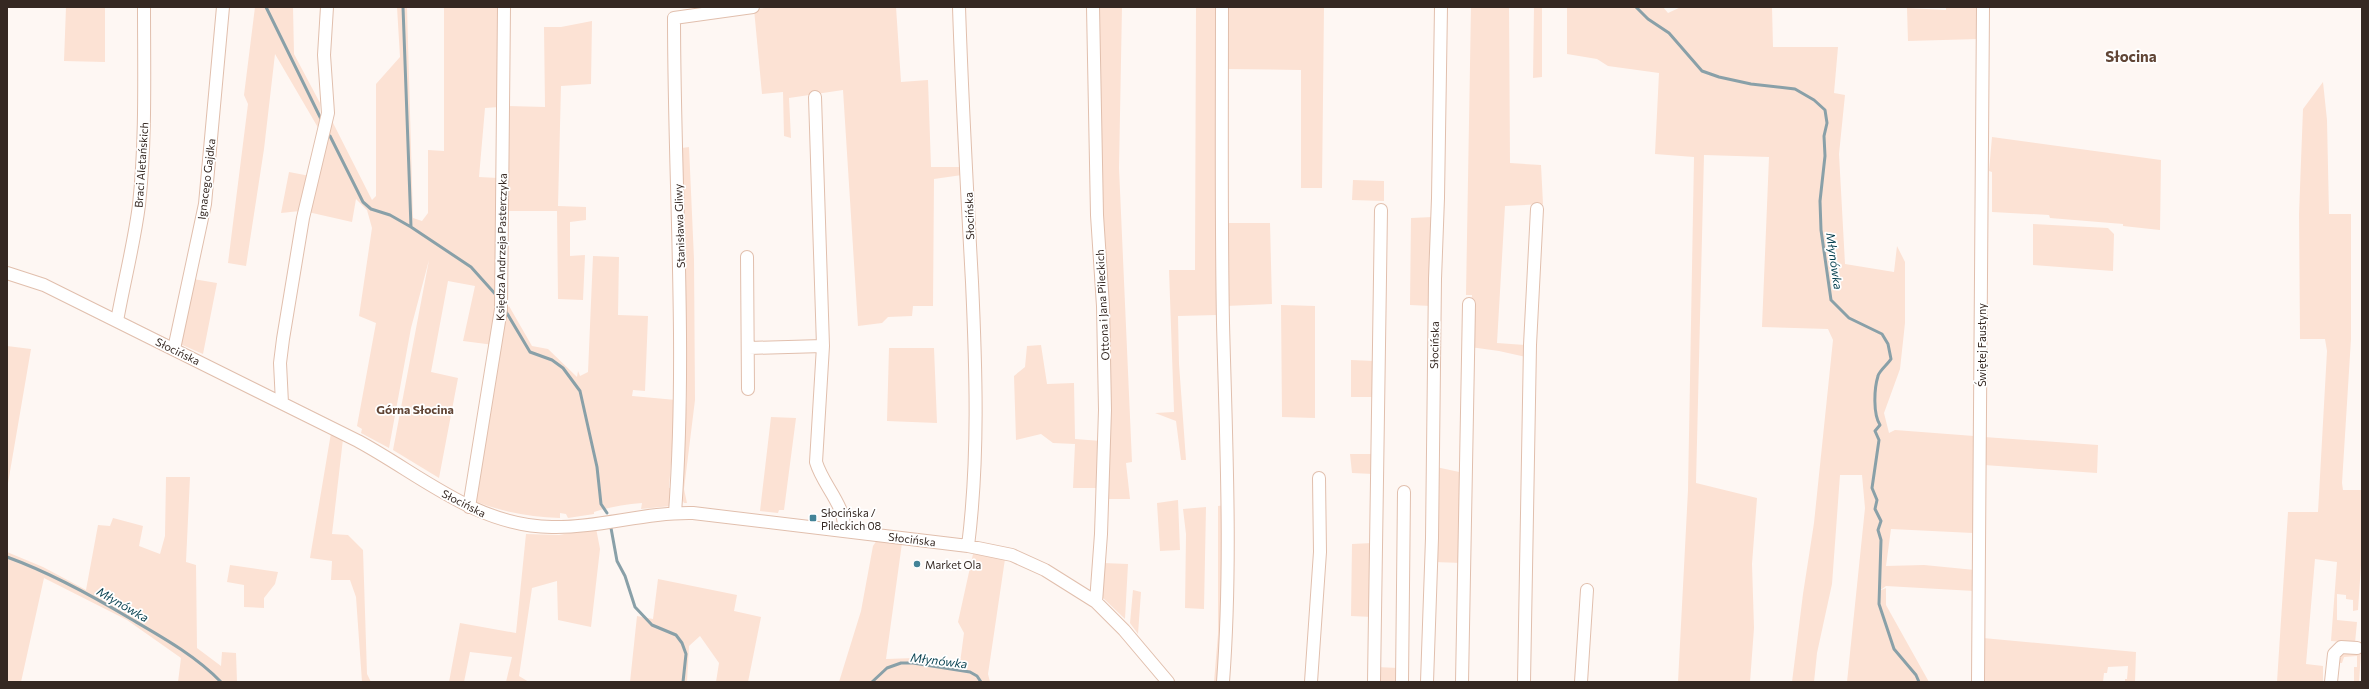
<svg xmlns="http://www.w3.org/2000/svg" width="2369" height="689" viewBox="0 0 2369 689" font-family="Commissioner,sans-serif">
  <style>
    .green { fill: #fce2d4 }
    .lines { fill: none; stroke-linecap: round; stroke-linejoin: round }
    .stream { stroke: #89a0a8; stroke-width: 3 }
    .minor-casing { stroke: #e1bfad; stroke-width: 14 }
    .minor { stroke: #fff; stroke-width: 12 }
    .poi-dot { fill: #438397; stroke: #fff; stroke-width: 1.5 }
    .labels { text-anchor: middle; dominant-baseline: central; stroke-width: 3.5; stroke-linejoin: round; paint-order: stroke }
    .street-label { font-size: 11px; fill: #352822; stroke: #fff }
    .poi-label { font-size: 11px; fill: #352822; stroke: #fff; text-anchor: start }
    .water-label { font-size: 12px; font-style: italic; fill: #053f4e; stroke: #fff }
    .neighbourhood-label { font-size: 12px; font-weight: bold; fill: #614535; stroke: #fff }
    .district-label { font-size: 15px; font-weight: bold; fill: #614535; stroke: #fff }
  </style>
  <rect width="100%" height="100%" fill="#fef7f3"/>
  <path class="green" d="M66 7H105V62L64 61Z
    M255 7H293L294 54 320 103V131L275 54 264 149 246 266 228 263 248 104 244 95Z
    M397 7H407L413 218 422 221 428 213V150L444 151V7H501L499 107 485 108 479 177 498 178V265L494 345 463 341 475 286 448 281 431 372 458 378 439 478 393 450 429 260 411 328 389 448 361 433 362 429 357 426 376 323 359 316 372 228 367 210 356 199 352 222 308 212 331 119 372 200 376 196V84L400 57Z
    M778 7H896L901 82 928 80 931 167H962V175L934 179 933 306H913L912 316 888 317 882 323 858 326 843 90 789 98 791 138 784 136 783 92 762 94 754 9Z
    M1097 7H1122L1119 168 1132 462 1126 463 1130 499H1108L1110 440 1108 328 1100 221Z
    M1196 7H1219L1217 315 1178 316 1179 364 1186 460H1181L1176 421 1155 413 1174 412 1169 270H1195Z
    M1227 7H1324L1322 188H1301V70L1226 69Z
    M1471 7H1509L1510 163 1541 165 1543 204 1505 206 1497 343 1525 345 1526 357 1499 351 1470 347 1472 295H1466Z
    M1534 7H1542V77L1533 78Z
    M1567 7H1663L1668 13 1681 7H1772L1773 47H1838L1834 93 1845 95 1839 154 1845 264 1894 272 1897 246 1905 262V323L1900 369 1884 413 1889 433 1895 430 1974 436 1976 439 1973 533 1891 529 1886 566 1924 565 1975 570 1974 591 1886 586 1879 591 1886 588V605L1929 682H1847L1865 508 1862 475H1840L1832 584 1817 653 1814 682H1792L1803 594 1814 523 1833 340 1828 329 1762 327 1769 157 1704 155 1696 483 1757 498 1752 564 1754 628 1750 682H1678L1688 490 1694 157 1655 154 1659 73 1608 66 1597 59 1567 54Z
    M1946 7H1978V39L1908 41 1907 8 1946 10Z
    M592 21 591 84 561 86 558 206 586 207V220L570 222V256L585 255 583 300 558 299 557 211H507V106L545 107 544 27H561Z
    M2323 82 2327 120 2329 214H2351V339L2342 483 2343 490H2362V550L2358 610 2353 611V600L2346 599V595L2337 594V620L2357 622 2355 643 2331 641 2337 562 2315 559 2306 664 2323 666V682H2277L2288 512H2318L2327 351 2325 339H2300L2299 214 2303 109Z
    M1992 137 2161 160 2160 230 2123 226V224L2050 218 2049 215 1992 212V172L1989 171Z
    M689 147 694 259 695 400 684 489 687 503H684L679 494 687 399 682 148Z
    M289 172 310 176 300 211 281 213Z
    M1353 180 1384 181V201L1352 200Z
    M1433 217 1431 306 1410 305 1411 218Z
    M1227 223H1270L1272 304 1226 306Z
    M2033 224 2108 228 2114 234 2113 271 2033 265Z
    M593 256 619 257 618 315 648 316 645 391 633 390 632 396 676 400 669 488H672L671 506 641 509 642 503C625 504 610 507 594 512V514L568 518 566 514 560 513V518C529 517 503 512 474 501L503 315 509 306 532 346 548 349 577 377 578 371 580 376 588 372Z
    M193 279 217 283 203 354 180 344Z
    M1281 305 1315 306V418L1282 417Z
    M1041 345 1047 384 1074 383 1075 439 1101 441 1100 488H1073L1075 444 1053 443 1041 434 1016 440 1014 376 1025 367 1027 346Z
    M7 346 31 349 7 489Z
    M889 348H934L937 423 887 421Z
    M1351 360 1374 361 1375 397H1351Z
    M771 417 796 418 784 510H779L778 513 760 511Z
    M331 433 343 439 332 534 348 535 363 550 367 674 371 682H362L356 597 350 580H331L332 561 310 558Z
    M1984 437 2098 445 2097 473 1984 465Z
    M1350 454H1373V474L1352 473Z
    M1436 467 1464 473 1462 563 1434 562Z
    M166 477H190L186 562 196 565 197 648 221 666 222 652 236 653 237 682H178L181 658 127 620 44 578 21 682H7V552L43 567 86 590 98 525 110 526 113 518 143 526 139 546 160 554 165 536Z
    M1178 500 1180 550 1160 551 1157 503Z
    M1225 505 1218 682H1214L1218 634V506Z
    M1206 507 1204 609 1185 608 1186 534 1183 509Z
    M596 528 600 549 591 627 558 620 557 581 532 588 519 676 529 682H506L512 657 470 652 464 682H449L460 623 516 633 526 534 559 535Z
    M877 540 902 543 886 659 915 658 960 663 964 633 958 622 973 554 1005 559 988 674 990 682H839L861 611 873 546Z
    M1372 543V617L1351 616 1352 544Z
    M1103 563 1128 564 1125 619 1101 596Z
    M230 565 278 572 275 584 264 598V608L244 607V585L227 582Z
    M658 579 737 595 734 611 761 617 748 682H716L719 663 700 636 689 646 687 682H630L637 616 653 619Z
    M1133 590 1141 592 1138 634 1130 623Z
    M1983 638 2136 652 2135 682H2125V679H2127L2128 666 2108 667 2107 673H2104L2103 682H1982Z
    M2343 651 2361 652 2359 682H2354V667H2357V656L2344 657 2342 663H2336Z
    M1377 667 1398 668 1397 682H1377Z"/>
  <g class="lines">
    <path class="stream" d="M266 7 322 121
      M403 7 411 227 471 267 497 296
      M1636 7 1648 19 1669 33 1702 71 1719 77 1751 84 1795 89 1814 100 1825 110 1827 123 1824 136 1825 156 1820 201 1821 230 1831 300 1849 318 1882 334 1888 344 1891 359C1888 364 1879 371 1878 376 1874 389 1873 414 1880 425L1875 431 1879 440 1872 488 1877 500 1875 509 1881 521 1878 530 1881 540 1879 604 1894 649 1916 675 1919 682
      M330 136 363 202 371 209 390 215 411 227
      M505 310 530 352 552 360 563 368 580 391 597 467 601 504 607 513
      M611 528 617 561 625 576 635 607 652 625 676 635 682 643 686 654 683 682
      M7 557C51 573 91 595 131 619 162 637 196 656 221 682
      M872 682 887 668 901 663H913L970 672 977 676 981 682"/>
    <g class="minor-casing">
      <path id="minor" d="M959 7C962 99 967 191 972 282 976 370 979 458 968 546
        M1093 7 1097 215 1103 306 1105 410 1101 534 1096 602
        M1222 7C1222 112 1221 217 1223 323 1226 442 1232 562 1223 682
        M815 97 823 346 816 462C823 486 846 505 844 531
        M747 257 748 389
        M7 273 44 285 358 441C421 475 476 526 552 527 599 528 645 512 693 513L968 546 1012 555 1045 570 1096 602 1124 630 1168 682
        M117 321C124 282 134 244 139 205 146 139 144 73 144 7
        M749 348 823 346
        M174 349 205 204 223 7
        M282 403 280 363 283 339 303 218 328 113 324 55 327 7
        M469 507 501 309 504 7
        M675 513C687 347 674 183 674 18L753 7
        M1311 682 1320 552 1319 478
        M1374 682 1381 210
        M1402 682 1404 492
        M1427 682 1432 538 1435 279 1438 198 1441 7
        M1462 682 1469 304
        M1524 682 1530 345 1537 209
        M1581 682 1587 590
        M1978 682 1983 7
        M2331 682 2334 654 2341 647 2357 648"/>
    </g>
    <use href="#minor" class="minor"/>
  </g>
  <g class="poi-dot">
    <rect x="809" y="514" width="8" height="8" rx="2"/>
    <circle cx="917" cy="564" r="4"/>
  </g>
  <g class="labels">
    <g class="street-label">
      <text transform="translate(141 165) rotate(-86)">Braci Aletańskich</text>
      <text transform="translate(206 179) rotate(-83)">Ignacego Gajdka</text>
      <text transform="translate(969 216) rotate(-92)">Słocińska</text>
      <text transform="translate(679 226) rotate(-92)">Stanisława Gliwy</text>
      <text transform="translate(501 247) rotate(-89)">Księdza Andrzeja Pasterczyka</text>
      <text transform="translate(1102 305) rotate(-93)">Ottona i Jana Pileckich</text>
      <text transform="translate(1434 345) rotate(-89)">Słocińska</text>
      <text transform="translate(1981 345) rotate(-90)">Świętej Faustyny</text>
      <text transform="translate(178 351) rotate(26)">Słocińska</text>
      <text transform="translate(464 503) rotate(27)">Słocińska</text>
      <text transform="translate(912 539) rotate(7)">Słocińska</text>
    </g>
    <g class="poi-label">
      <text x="821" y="512">Słocińska /<tspan x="821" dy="13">Pileckich 08</tspan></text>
      <text x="925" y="564">Market Ola</text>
    </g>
    <g class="water-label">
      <text transform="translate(1835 261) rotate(82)">Młynówka</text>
      <text transform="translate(123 604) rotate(30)">Młynówka</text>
      <text transform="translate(939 660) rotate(7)">Młynówka</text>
    </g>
    <g class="neighbourhood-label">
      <text x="415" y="409">Górna Słocina</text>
    </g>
    <g class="district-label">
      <text x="2131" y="56">Słocina</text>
    </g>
  </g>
  <rect width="2369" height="689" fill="none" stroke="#352822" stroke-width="16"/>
</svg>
